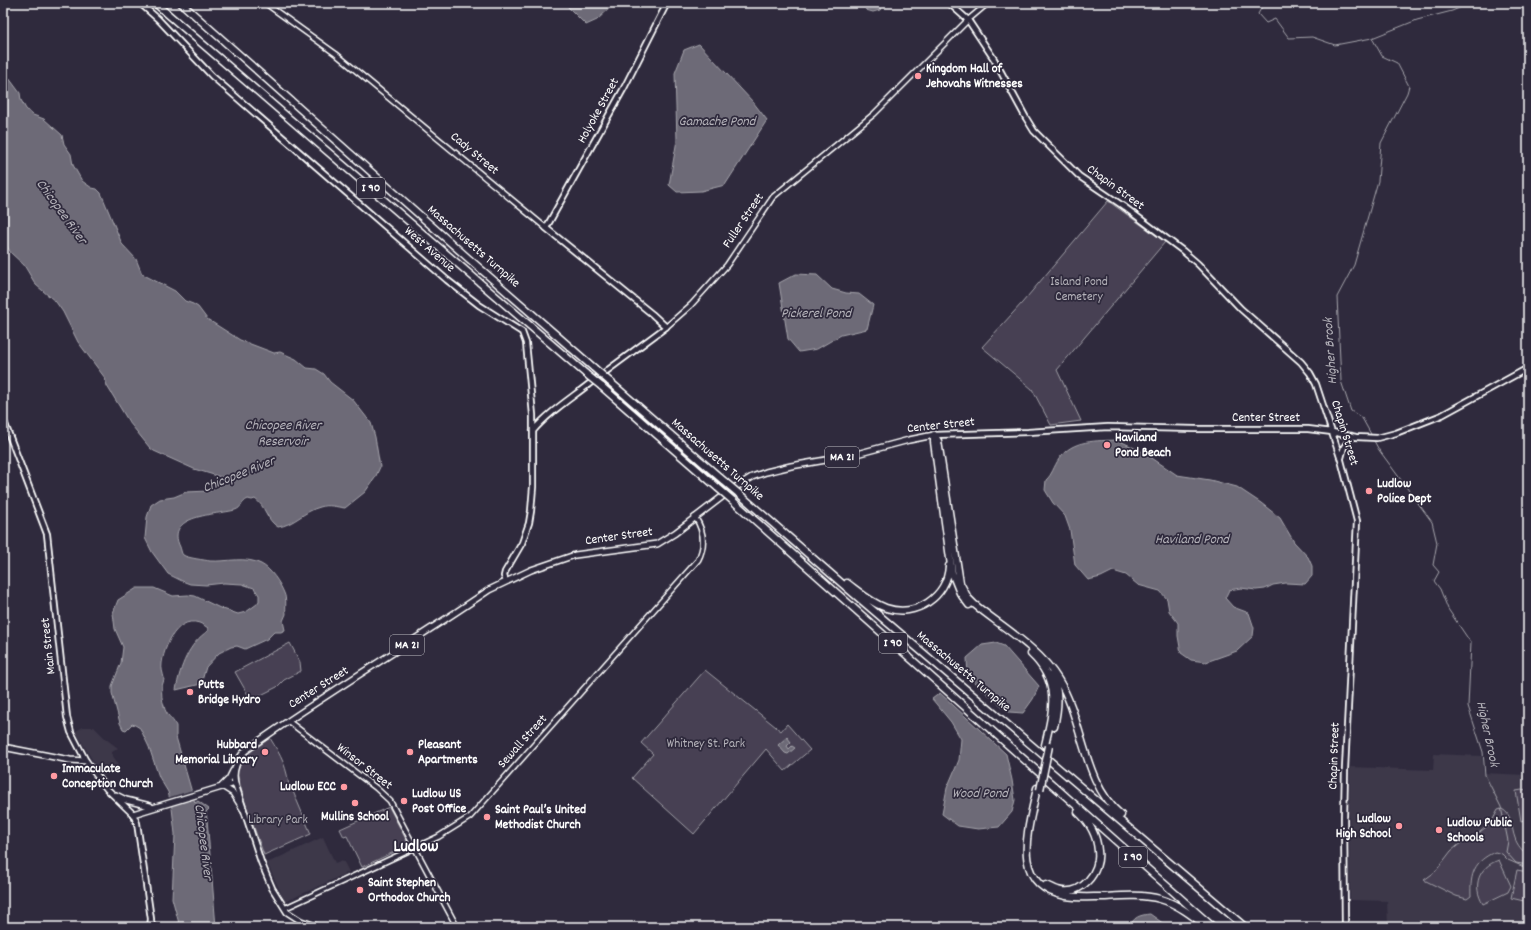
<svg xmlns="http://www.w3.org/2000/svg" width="1531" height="930" viewBox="0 0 1531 930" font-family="Dekko,sans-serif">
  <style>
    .built { fill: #3c3749 }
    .green { fill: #464152; stroke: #a2a0a8 }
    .water { fill: #6d6a77; stroke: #a7a6ad }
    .pier { fill: #2f2a3d }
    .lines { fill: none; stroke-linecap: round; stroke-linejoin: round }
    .stream { stroke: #a7a6ad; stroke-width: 1 }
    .tertiary-casing { stroke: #fff; stroke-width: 7 }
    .secondary-casing { stroke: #fff; stroke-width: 8 }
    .primary-casing { stroke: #fff; stroke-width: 8 }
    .motorway-casing { stroke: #fff; stroke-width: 9 }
    .tertiary { stroke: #2f2a3d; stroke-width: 4 }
    .secondary { stroke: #2f2a3d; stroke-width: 4.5 }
    .primary { stroke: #2f2a3d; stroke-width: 5 }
    .motorway { stroke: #2f2a3d; stroke-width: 6 }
    .motorway-bridge-casing { stroke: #fff; stroke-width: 9; stroke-linecap: butt }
    .motorway-bridge { stroke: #2f2a3d; stroke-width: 6 }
    .poi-dot { fill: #ff9aa2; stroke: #2f2a3d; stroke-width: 1.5 }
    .labels { text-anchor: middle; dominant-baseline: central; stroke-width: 3.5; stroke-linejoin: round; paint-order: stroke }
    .shield { fill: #2f2a3d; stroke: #c1bfc5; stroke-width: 1 }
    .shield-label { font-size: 12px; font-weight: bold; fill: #fff }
    .poi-label { font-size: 13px; font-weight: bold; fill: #fff; stroke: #2f2a3d; text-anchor: start }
    .street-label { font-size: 13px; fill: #fff; stroke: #2f2a3d }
    .park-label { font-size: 13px; fill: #b5b3ba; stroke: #2f2a3d }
    .water-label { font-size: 14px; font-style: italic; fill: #b6b4bb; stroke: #2f2a3d }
    .district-label { font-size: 17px; font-weight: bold; fill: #fff; stroke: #2f2a3d }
  </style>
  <rect width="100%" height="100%" fill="#2f2a3d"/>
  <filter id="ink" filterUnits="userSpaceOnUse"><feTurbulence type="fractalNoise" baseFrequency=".025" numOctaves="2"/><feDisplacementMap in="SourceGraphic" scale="8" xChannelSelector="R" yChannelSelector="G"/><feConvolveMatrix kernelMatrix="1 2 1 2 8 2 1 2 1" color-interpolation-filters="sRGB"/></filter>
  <g filter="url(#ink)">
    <path class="built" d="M83 727H94L106 739 118 748 111 753 118 764 104 776 94 763 77 734 76 731Z
      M1434 754 1482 756 1484 773 1527 775 1528 774V927H1388L1387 901 1350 900 1349 809 1350 767 1433 770Z
      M323 837 335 863 340 861 344 862 349 872 285 902 267 863Z"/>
    <path class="green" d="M1108 201 1165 242 1057 370 1081 421 1051 425 1032 389 982 347 1022 303Z
      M290 643 300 662 301 671 284 680 277 687 251 700 235 672Z
      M705 670 781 731 787 724 810 750 785 771 766 749 694 834 632 778 653 754 641 743Z
      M270 738C281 756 288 768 289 790L292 789 311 834 264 855 244 800 237 773 243 757Z
      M1528 789V819L1521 821 1516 791Z
      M389 807 409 845 362 867 347 836 344 837 340 829Z
      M1502 809C1513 815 1511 828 1515 838 1517 845 1522 850 1528 856V863L1524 867 1508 860 1502 854 1495 852C1474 861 1470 874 1471 896L1467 899 1456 896 1424 880 1435 872 1451 851 1462 842 1467 841 1475 836 1491 823 1498 810Z
      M1499 860 1511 886 1508 892 1483 904C1472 886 1478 867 1499 860Z
      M1517 870 1528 872V902L1511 898Z"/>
    <path class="water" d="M567 3H615L597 20 586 25 568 7Z
      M863 3H886L880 10 873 12 866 10Z
      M699 44 753 102 767 120 725 185 701 191 677 192 669 185 677 140 675 73 684 50Z
      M3 70 20 93 21 100 26 109 33 115 44 119 62 135 64 144 71 154 73 165 82 181 92 188 97 189 101 193 122 244 136 259 142 274 175 291 185 301 193 304 198 307 207 319 240 340 274 353 280 352 296 359 307 368 316 369 324 374 330 382 353 400 371 423 375 437 380 467 375 478 365 492 345 508C336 507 329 504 320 507 304 511 294 525 278 527 266 520 266 506 255 499L252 500 248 499C241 502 242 508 235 510 217 515 164 514 180 547 181 549 181 553 183 555 187 558 205 560 210 561 227 562 246 556 261 564 271 569 280 583 284 593 287 599 285 607 286 614L283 621 285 630 281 632H274L267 639 245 649 237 646 231 647 219 653 206 667 201 684 176 690C180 667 189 643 208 631V628C183 608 165 641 162 663 161 669 163 673 164 678 164 682 162 684 162 687 161 693 162 700 164 706 166 716 172 717 176 726V737L195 803 198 801 209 809 206 812 207 819 216 927H180L172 898 175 834 172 808 168 792 159 777 149 747 140 728 135 725 132 724 126 730 123 729 120 723 112 693V686L121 663 123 647 115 629 113 613 118 600 137 588H154L173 596 188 595 195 596 220 608 238 614 246 612 257 604 259 601V595L254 588 242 584 224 583 206 585 190 584 182 581 168 574 152 552 145 538 147 517 151 505 160 499 174 497 186 492 209 491 219 485 223 482 224 478 194 469 154 451 150 448 129 422 107 386 105 378 78 342 63 312 56 302 36 285 24 265 11 253 3 240Z
      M796 274 817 275 832 289 846 293 859 294 873 305 867 329 841 335 817 349 799 352 788 339 779 283Z
      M1118 440 1143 452 1177 475 1210 480 1237 487 1261 503 1280 518 1294 542 1308 557 1312 566V576L1305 584 1286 583 1273 585 1265 589 1256 590 1241 588 1229 590 1225 598 1233 607 1249 613 1254 628 1253 636 1237 651 1206 662 1191 660 1181 653 1178 636V623L1169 611 1167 599 1160 591 1138 585 1126 575 1113 571 1101 577 1088 580 1075 565 1070 530 1065 516 1053 503 1045 490 1046 480C1052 475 1054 466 1059 459 1072 439 1097 441 1118 440Z
      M996 643 1004 646 1039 686 1033 699 1023 713 1009 712 968 677 967 658 982 645Z
      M940 693 1006 754 1012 780 1015 800 1012 812 999 827 978 829 958 826 942 814 947 788 959 760 961 739 951 722 932 699Z
      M787 737 791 742 787 746 789 749 792 746 795 748 788 754 785 753 778 745Z
      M1150 914 1164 924 1178 927H1130C1133 917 1140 915 1150 914Z"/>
    <path class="pier" d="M193 790 196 799 169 807 167 798Z"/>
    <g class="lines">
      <path class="stream" d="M1264 3 1258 14 1266 23 1275 19 1289 38 1312 37 1335 45 1372 38 1382 56 1397 63 1409 86 1407 93 1381 143 1378 181 1354 265 1337 297 1341 381 1351 411 1362 418 1372 436
        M1372 38 1417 20 1452 11 1471 3
        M1373 439 1379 450 1432 522 1437 543 1433 565 1439 572 1434 581 1440 589 1448 609 1471 643 1468 706 1483 752 1485 775 1501 807 1508 841 1506 852 1516 863 1528 865"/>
      <g class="tertiary-casing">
        <path id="tertiary" d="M265 3 336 54 546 228
          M666 327 691 305 727 265 773 197 874 114 968 20 988 3
          M288 721 376 788 390 801 457 927
          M285 908 438 837 470 817 698 560C706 545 704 531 695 517
          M151 920 153 927"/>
      </g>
      <g class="secondary-casing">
        <path id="secondary" d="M140 3 158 19 212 76 447 280 479 305 522 332 526 343 533 415V487L531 511 529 523 522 543 505 572 504 576 506 581
          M949 3 968 20 994 59 1026 118 1034 131 1079 176 1123 206 1183 251 1198 264 1241 309 1301 362 1310 373 1316 384 1341 460 1357 521 1345 769 1344 818 1345 927
          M3 419 47 534 67 717 71 732 86 761
          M533 431C549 412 570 399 589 384 615 365 640 346 666 327L652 314 546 228 624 88 667 3
          M934 435 1028 432 1108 427 1195 429H1308L1332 432 1356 437 1377 438 1396 433 1442 415 1528 368
          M1341 458 1344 447 1352 436
          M235 783 261 862 272 888 287 912 301 921 319 927
          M133 814 137 823 151 919 150 927"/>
      </g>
      <g class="primary-casing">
        <path id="primary" d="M3 747 70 760 86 761 107 789 133 814 235 783C232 771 237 760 245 751 324 694 409 645 489 590L531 570 575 555 657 544 675 533 731 490 752 477 766 472 791 466 849 456 909 440 934 435
          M223 785 229 779 233 771
          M222 786 233 793 243 809
          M116 795 126 800 150 806"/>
      </g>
      <g class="motorway-casing">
        <path id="motorway" d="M155 3 586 374
          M181 3 468 258 594 368
          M609 381 725 482
          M601 386 718 488
          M934 435 938 441 960 583 968 598 974 604C1002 627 1039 648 1058 679 1084 720 1082 782 1121 815
          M934 435V442L952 573 960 593 969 605
          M738 493 854 594 1245 927
          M732 500 1213 927
          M847 583C859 592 871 603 886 608 916 618 947 597 949 566
          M1031 654C1061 682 1053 711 1045 745
          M1052 674C1060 692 1058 708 1054 727
          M1037 788C1029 827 1008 886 1066 896 1078 898 1091 897 1103 897 1121 896 1142 894 1160 899 1178 904 1193 916 1207 927
          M1046 885C1050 886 1054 889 1058 890 1081 897 1101 872 1098 851 1097 836 1089 822 1078 812"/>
      </g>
      <use href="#tertiary" class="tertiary"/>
      <use href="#secondary" class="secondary"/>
      <use href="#primary" class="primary"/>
      <use href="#motorway" class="motorway"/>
      <g class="motorway-bridge-casing">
        <path id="motorway-bridge" d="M594 368 609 381
          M586 374 601 386
          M725 482 738 493
          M718 488 732 500
          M1040 790 1049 746"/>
      </g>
      <use href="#motorway-bridge" class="motorway-bridge"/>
    </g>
  </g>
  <g class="poi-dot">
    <circle cx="918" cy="76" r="4"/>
    <circle cx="1107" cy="445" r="4"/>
    <circle cx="1369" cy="491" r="4"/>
    <circle cx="190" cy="692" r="4"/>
    <circle cx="265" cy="752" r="4"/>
    <circle cx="410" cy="752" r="4"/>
    <circle cx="54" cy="776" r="4"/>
    <circle cx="344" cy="787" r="4"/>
    <circle cx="404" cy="801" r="4"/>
    <circle cx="355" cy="803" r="4"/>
    <circle cx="487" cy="817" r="4"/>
    <circle cx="1399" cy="826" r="4"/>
    <circle cx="1439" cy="830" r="4"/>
    <circle cx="360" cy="890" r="4"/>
  </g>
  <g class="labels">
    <g class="shield">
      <rect x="357" y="178" width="28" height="20" rx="3"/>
      <rect x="825" y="447" width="34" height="20" rx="3"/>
      <rect x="879" y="633" width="28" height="20" rx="3"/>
      <rect x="390" y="635" width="34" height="20" rx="3"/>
      <rect x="1119" y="847" width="28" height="20" rx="3"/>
    </g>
    <g class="shield-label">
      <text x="371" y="188">I 90</text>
      <text x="842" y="457">MA 21</text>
      <text x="893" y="643">I 90</text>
      <text x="407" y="645">MA 21</text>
      <text x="1133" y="857">I 90</text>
    </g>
    <g class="poi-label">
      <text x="926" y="69">Kingdom Hall of<tspan x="926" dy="15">Jehovahs Witnesses</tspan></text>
      <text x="1115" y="438">Haviland<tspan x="1115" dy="15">Pond Beach</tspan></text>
      <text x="1377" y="484">Ludlow<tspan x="1377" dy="15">Police Dept</tspan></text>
      <text x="198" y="685">Putts<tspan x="198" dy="15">Bridge Hydro</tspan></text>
      <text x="257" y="745" text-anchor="end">Hubbard<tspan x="257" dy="15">Memorial Library</tspan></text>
      <text x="418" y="745">Pleasant<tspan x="418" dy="15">Apartments</tspan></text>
      <text x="62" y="769">Immaculate<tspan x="62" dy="15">Conception Church</tspan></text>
      <text x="336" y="787" text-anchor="end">Ludlow ECC</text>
      <text x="412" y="794">Ludlow US<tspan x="412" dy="15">Post Office</tspan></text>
      <text x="495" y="810">Saint Paul’s United<tspan x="495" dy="15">Methodist Church</tspan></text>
      <text x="355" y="817" text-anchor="middle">Mullins School</text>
      <text x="1391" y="819" text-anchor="end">Ludlow<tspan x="1391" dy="15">High School</tspan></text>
      <text x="1447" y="823">Ludlow Public<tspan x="1447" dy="15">Schools</tspan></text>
      <text x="368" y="883">Saint Stephen<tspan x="368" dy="15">Orthodox Church</tspan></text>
    </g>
    <g class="street-label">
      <text transform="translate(599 111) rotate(-61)">Holyoke Street</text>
      <text transform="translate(474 154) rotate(40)">Cady Street</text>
      <text transform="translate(1115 188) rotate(36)">Chapin Street</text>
      <text transform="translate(744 221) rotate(-56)">Fuller Street</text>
      <text transform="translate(473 247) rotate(41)">Massachusetts Turnpike</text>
      <text transform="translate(429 250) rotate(41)">West Avenue</text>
      <text x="1266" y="418">Center Street</text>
      <text transform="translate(941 426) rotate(-6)">Center Street</text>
      <text transform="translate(1344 433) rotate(73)">Chapin Street</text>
      <text transform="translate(717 460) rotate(41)">Massachusetts Turnpike</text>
      <text transform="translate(619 537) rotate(-8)">Center Street</text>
      <text transform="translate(49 646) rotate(-96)">Main Street</text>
      <text transform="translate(963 672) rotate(40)">Massachusetts Turnpike</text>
      <text transform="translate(319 688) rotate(-32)">Center Street</text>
      <text transform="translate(523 742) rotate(-48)">Sewall Street</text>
      <text transform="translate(1335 756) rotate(-88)">Chapin Street</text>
      <text transform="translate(364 767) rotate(38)">Winsor Street</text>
    </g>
    <g class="park-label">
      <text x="1079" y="282">Island Pond<tspan x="1079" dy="15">Cemetery</tspan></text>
      <text x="706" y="744">Whitney St. Park</text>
      <text x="278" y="820">Library Park</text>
    </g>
    <g class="water-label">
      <text x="717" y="122">Gamache Pond</text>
      <text transform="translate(61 212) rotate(54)">Chicopee River</text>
      <text x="816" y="314">Pickerel Pond</text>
      <text transform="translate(1331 351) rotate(-94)">Higher Brook</text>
      <text x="283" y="426">Chicopee River<tspan x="283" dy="16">Reservoir</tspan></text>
      <text transform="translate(239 475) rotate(-22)">Chicopee River</text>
      <text x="1192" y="540">Haviland Pond</text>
      <text transform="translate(1487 734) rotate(78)">Higher Brook</text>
      <text x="980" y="794">Wood Pond</text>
      <text transform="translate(203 842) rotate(83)">Chicopee River</text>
    </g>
    <g class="district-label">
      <text x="416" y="848">Ludlow</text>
    </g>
  </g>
  <rect width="1531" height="930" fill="none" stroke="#2f2a3d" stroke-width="16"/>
  <rect x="8" y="8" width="1515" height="914" fill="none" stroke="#fff" stroke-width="1.5" filter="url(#ink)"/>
</svg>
